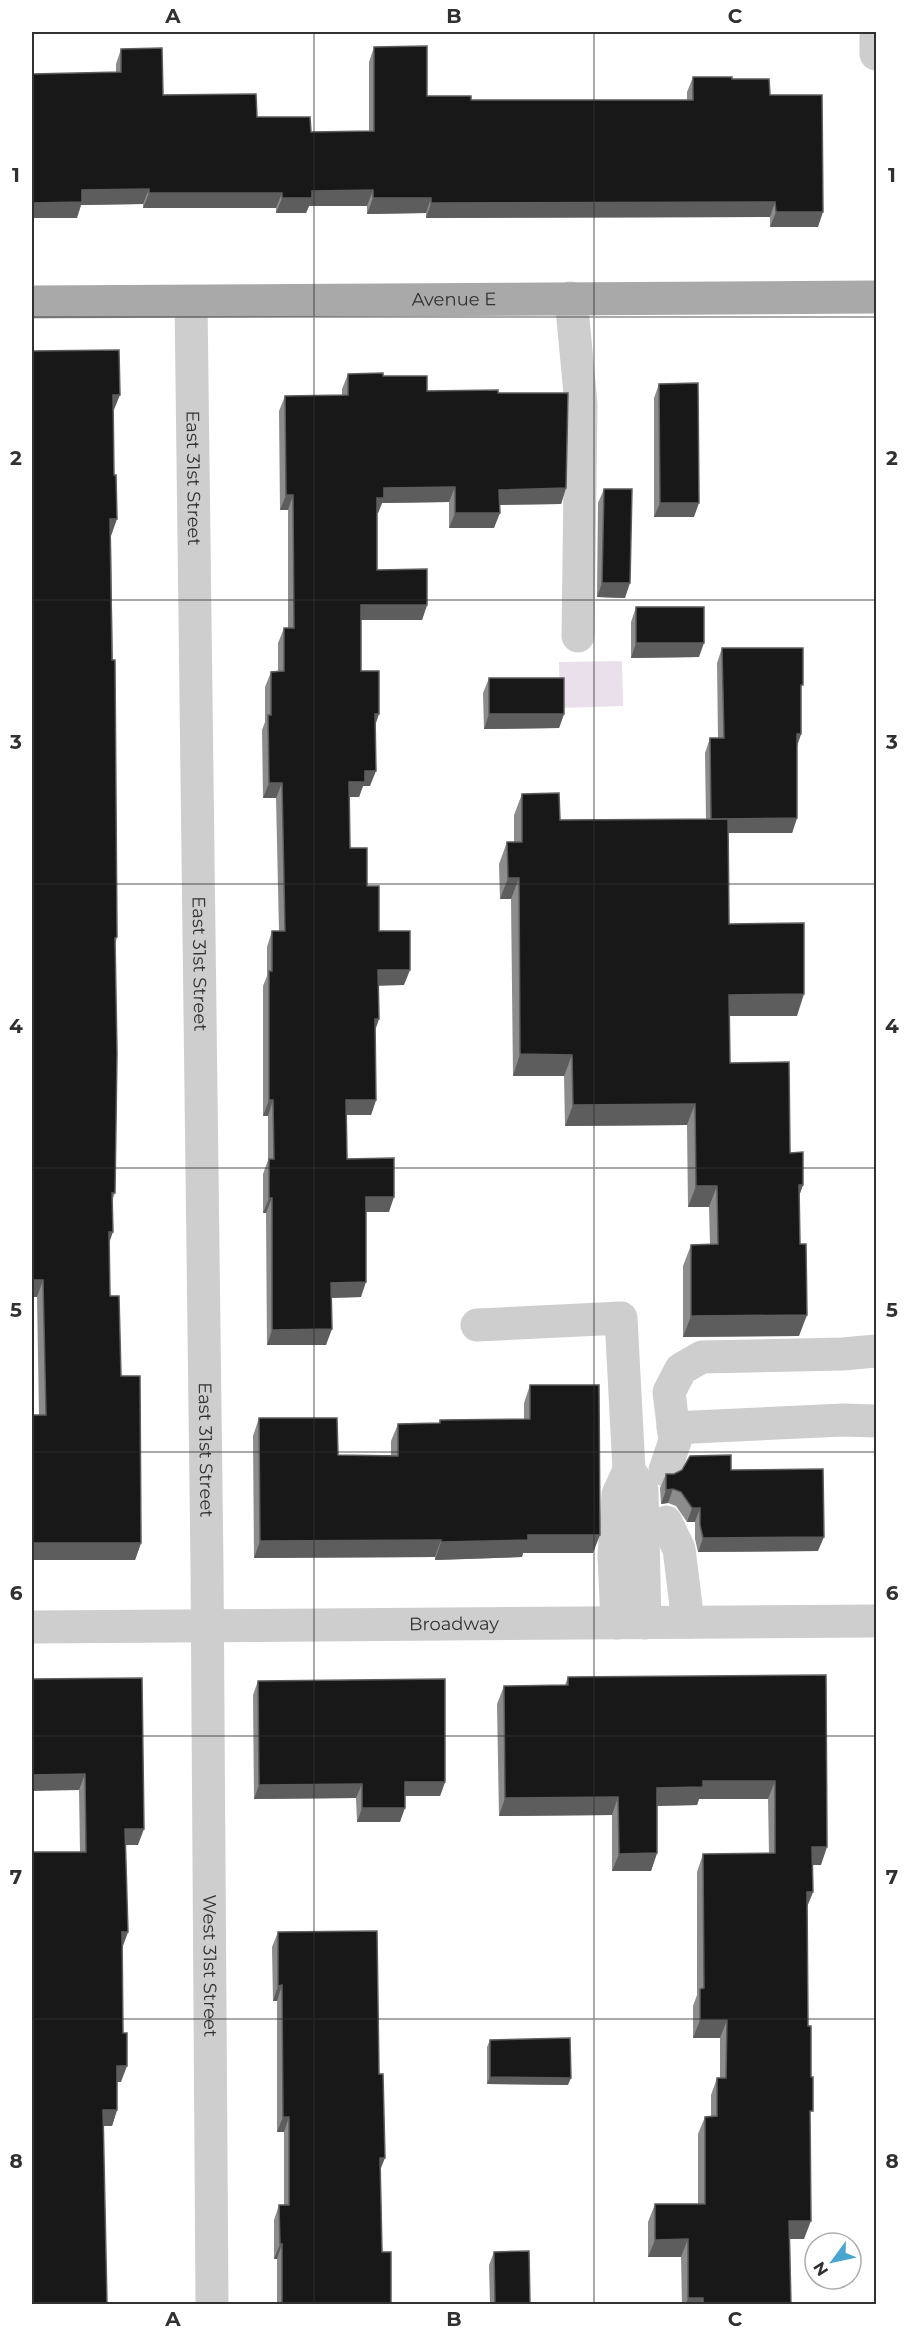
<svg xmlns="http://www.w3.org/2000/svg" width="908" height="2336" viewBox="0 0 908 2336" font-family="Montserrat,sans-serif">
  <style>
    .green { fill: #eae0ec }
    .lines { fill: none; stroke-linecap: round; stroke-linejoin: round }
    .minor { stroke: #cecece; stroke-width: 33 }
    .major { stroke: #a9a9a9; stroke-width: 33 }
    .wall { fill: #8c8c8c }
    .shaded-wall { fill: #5d5d5d }
    .building { fill: #181818; stroke: #5d5d5d; stroke-width: 1.5 }
    .grid { fill: none; stroke: #313131; stroke-width: 1.5; stroke-opacity: 0.55 }
    .labels { text-anchor: middle; dominant-baseline: central; stroke-width: 6; stroke-linejoin: round; paint-order: stroke }
    .street-label { font-size: 18px; fill: #313131; stroke: #fff }
    .neatline { fill: none; stroke: #313131; stroke-width: 2 }
    .grid-label { font-size: 20px; text-anchor: middle; font-weight: bold; fill: #313131 }
  </style>
  <rect width="100%" height="100%" fill="#fff"/>
  <path class="green" d="M622 661 623 706 560 708 559 662Z"/>
  <g class="lines">
    <g class="minor">
      <path d="M876 32V54"/>
      <path d="M571 298 581 404 578 636"/>
      <path id="s1" d="M191 302 207 1567 212 2304"/>
      <path d="M477 1325 621 1318 629 1470 642 1490 645 1623"/>
      <path d="M673 1428 843 1420 876 1421"/>
      <path d="M665 1470 675 1441 669 1392 681 1369 702 1357 843 1354 876 1351"/>
      <path d="M666 1522 679 1549 688 1622"/>
      <path d="M617 1623 614 1555 618 1494 629 1470"/>
      <path id="s2" d="M32 1627 876 1621"/>
    </g>
    <path class="major" id="s3" d="M32 302 876 297"/>
  </g>
  <path class="wall" d="M374 47 427 96 471 100H687V92L693 77 732 79 770 95 818 227H770V217L426 218V213L367 214V206H309L306 213H276V208H143V204L81 205 77 218 116 73V64L121 49 163 95 257 117 311 132 369 131V62Z
    M32 351 113 412 111 536 117 937 115 945V1193L112 1201 109 1242 110 1296 141 1543 135 1560 39 1415 37 1297Z
    M348 374 383 376 427 391 498 393 566 488 561 504 499 505 494 528H449V502L382 503 378 513H377V570L427 605 422 620H361V671L375 725 370 786H363L359 797H350V848L367 886 379 931 404 985H379L375 1030 376 1100 371 1115H346L347 1159 389 1212H366L361 1297 332 1298 326 1345H267L266 1213H263V1174L268 1160V1116H263V986L267 976V947L272 931H279L276 798H263L262 730 265 722V687L271 672 278 671V643L284 628H288V510H280L279 411 285 396 342 395V389Z
    M659 384 694 517H654V398Z
    M604 489 625 598 597 597 598 503Z
    M636 607 699 657 631 658V622Z
    M722 648 801 693V734L797 747V818L792 833H728L729 924 797 1016H730V1063L790 1153 803 1185 799 1196V1336L683 1337V1266L691 1245 710 1244 709 1207H688L687 1125 565 1126 564 1076H513L511 899H500L499 864 507 842H514V815L522 794 560 820 706 819 705 753 710 738H718L717 663Z
    M489 678 564 714 559 728 484 729 483 693Z
    M530 1385 593 1553H523L522 1557 435 1560V1557L254 1558 253 1436 259 1418 338 1455H391V1441L398 1424 439 1423 440 1420 524 1419V1403Z
    M731 1470 818 1551 698 1552 695 1539V1522H687L676 1506 668 1503 661 1504 660 1488 666 1474H674Z
    M826 1675 821 1865H813V1892L807 1907 808 2026 810 2119 804 2239H790L791 2304H682L681 2257H648V2222L655 2204H698V2134L705 2117 711 2116V2095L717 2078H720V2038H693V2006L697 1995V1872L703 1854 769 1853 768 1799H699L697 1805 657 1806V1853L651 1871H612V1815L499 1816 497 1704 504 1686 565 1685 568 1677Z
    M32 1679 138 1845H125L128 1932 122 1948 121 2082H117V2110L112 2126 80 1852 79 1790Z
    M258 1681 445 1782 440 1796H405L400 1822H357L356 1798 254 1799 253 1695Z
    M278 1932 379 2074 382 2252 391 2304H277V2259H274V2220L279 2205H284V2132H277V2001H273L272 1947Z
    M490 2040 568 2085 487 2084V2047Z
    M494 2252 530 2304H490L489 2265Z"/>
  <path class="shaded-wall" d="M149 189 143 204 81 205 77 218H32V203L82 190Z
    M373 190 367 206H309L306 213H276L282 198 312 191Z
    M149 193H282L276 208H143Z
    M373 198H431L426 213 367 214Z
    M775 202 770 217 426 218 431 203Z
    M776 212H823L818 227H770Z
    M113 395H120L113 412H107Z
    M455 487 449 502 382 503 378 513H371L377 498 384 488Z
    M566 488 561 504 494 505 499 490Z
    M286 495H293L288 510H280Z
    M660 503H699L694 517H654Z
    M455 513H500L494 528H449Z
    M110 519H117L111 536Z
    M602 583H630L625 598 597 597Z
    M361 605H427L422 620H355Z
    M636 643H704L699 657 631 658Z
    M375 714H379L374 729Z
    M489 714H564L559 728 484 729Z
    M797 734H801L796 748Z
    M365 771H376L370 786H363L359 797H344L349 782Z
    M269 783H282L276 798H263Z
    M797 818 792 833H706L711 819Z
    M508 878H519L511 899H500Z
    M378 970H410L404 985 373 986Z
    M804 994 797 1016H722L729 995Z
    M375 1019H379L374 1034Z
    M520 1054 572 1055 564 1076H513Z
    M269 1100H273L268 1116H263Z
    M346 1100H376L371 1115H341Z
    M695 1104 687 1125 565 1126 573 1105Z
    M799 1185H803L795 1207Z
    M696 1186H717L709 1207H688Z
    M366 1197H394L389 1212H360Z
    M269 1198H272L266 1213H263Z
    M109 1232H113L107 1249Z
    M32 1280H43L37 1297H32Z
    M366 1282 361 1297 326 1298 331 1283Z
    M807 1315 799 1336 683 1337 691 1316Z
    M332 1329 326 1345H267L272 1330Z
    M673 1489 668 1503 661 1504 666 1490Z
    M692 1508H700L695 1522H687Z
    M528 1535H600L593 1553H523L522 1557 435 1560 441 1542Z
    M824 1537 818 1551 698 1552 703 1538Z
    M441 1540 435 1557 254 1558 260 1541Z
    M32 1543H141L135 1560H32Z
    M85 1774 79 1790 32 1791V1775Z
    M703 1781H775L768 1799H699L697 1805 651 1806 657 1788Z
    M405 1782H445L440 1796H400Z
    M362 1784 356 1798 254 1799 259 1785Z
    M618 1797 612 1815 499 1816 505 1798Z
    M362 1808H405L400 1822H357Z
    M125 1829H144L138 1845H119Z
    M812 1847H827L821 1865H806Z
    M657 1853 651 1871H612L619 1854Z
    M807 1892H813L806 1909Z
    M122 1932H128L122 1948Z
    M282 1985 277 2001H273L278 1986Z
    M700 2020H727L720 2038H693Z
    M117 2066H127L121 2082H112Z
    M490 2077 571 2078 568 2085 487 2084Z
    M103 2110H117L112 2126H97Z
    M283 2117H289L284 2132H277Z
    M380 2158H385L379 2173Z
    M789 2221H811L804 2239H783Z
    M688 2239 681 2257H648L655 2240Z
    M280 2244H282L277 2259H274Z
    M688 2298H703L701 2304H686Z"/>
  <path class="building" d="M427 46V96H471V100H693V77H732V79H769L770 95H822L823 212H776L775 202 431 203V198H373V190L312 191V198H282V193H149V189L82 190V202L32 203V74L121 72V49L162 48 163 95 256 94 257 117H310L311 132 374 131V47Z
    M119 350 120 395H113L114 475H116L117 519H110L112 660H115L117 937 115 938 117 1053 115 1193H112L113 1232H109L110 1296H119L121 1376H140L141 1543H32V1415H46L43 1280H32V351Z
    M383 373V376H427V391L498 390V393H568L566 488 499 490 500 513H455V487L384 488V498H377V570L427 569V605H361V671H379V714H375L376 771H365V782H349L350 848H367V886H379V931H410V970H378L379 1019H375L376 1100H346L347 1159 394 1158V1197H366V1282L331 1283 332 1329 272 1330V1198H269V1159H274L273 1100H269V971H272V931H285L282 783H269L268 715H271V672L284 671V628H294L293 495H286L285 396 348 395V374Z
    M698 383 699 503H660L659 384Z
    M604 489H632L630 583H602Z
    M636 607H704V643H636Z
    M722 648H803V685H801V734H797V818L711 819 710 738H724Z
    M489 678H564V714H489Z
    M559 793 560 820 728 819 729 924 804 923V994L729 995 730 1063 789 1062 790 1153 803 1152V1185H799L800 1244H806L807 1315 691 1316V1245L718 1244 717 1186H696L695 1104 573 1105 572 1055 520 1054 519 878H508L507 842H522V794Z
    M530 1385H599L600 1535H528V1540L441 1542V1540L260 1541 259 1418H337L338 1455 398 1456V1424L440 1423V1420L530 1419Z
    M731 1455V1470L823 1469 824 1537 703 1538 700 1525V1508H692L681 1492 673 1489 666 1490V1474H674L682 1470 690 1456Z
    M826 1675 827 1847H812L813 1892H807L808 2026H811V2077H813V2111H810L811 2221H789L791 2304H703V2298H688V2239L655 2240V2204H705V2117L717 2116V2078H726L727 2020H700V1989L704 1988 703 1854 775 1853V1781H703V1787L657 1788V1853L619 1854 618 1797 505 1798 504 1686 568 1685V1677Z
    M142 1678 144 1829H125L128 1932H122L123 2033H127V2066H117V2110H103L107 2304H32V1852H86L85 1774 32 1775V1679Z
    M445 1679V1782H405V1808H362V1784L259 1785 258 1681Z
    M377 1931 379 2074H383L385 2158H380L382 2252H391V2304H282V2244H280L279 2205H289V2117H283L282 1985 278 1986V1932Z
    M570 2038 571 2078 490 2077V2040Z
    M529 2251 530 2304H495L494 2252Z"/>
  <path class="grid" d="M314 32V2304M594 32V2304M32 317H876M32 600H876M32 884H876M32 1168H876M32 1452H876M32 1736H876M32 2019H876"/>
  <g class="labels">
    <g class="street-label">
      <text stroke="none"><textPath href="#s3" startOffset="422">Avenue E</textPath></text>
      <text stroke="none"><textPath href="#s1" startOffset="176">East 31st Street</textPath></text>
      <text stroke="none"><textPath href="#s1" startOffset="662">East 31st Street</textPath></text>
      <text stroke="none"><textPath href="#s1" startOffset="1148">East 31st Street</textPath></text>
      <text stroke="none"><textPath href="#s2" startOffset="422">Broadway</textPath></text>
      <text stroke="none"><textPath href="#s1" startOffset="1664">West 31st Street</textPath></text>
    </g>
  </g>
  <rect width="908" height="2336" fill="none" stroke="#ffffff" stroke-width="66"/>
  <g transform="translate(833 2261) rotate(237)"><circle r="28" fill="#ffffff" stroke="#adadad" stroke-width="1.5"/>
  <path d="M0-4.5L10 22L0 15L-10 22Z" fill="#49a6d1"/>
  <text y="-9" font-size="16" font-weight="bold" text-anchor="middle" fill="#313131">N</text>
  </g>
  <rect x="33" y="33" width="842" height="2270" class="neatline"/>
  <g class="grid-label">
    <text x="173" y="23">A</text>
    <text x="454" y="23">B</text>
    <text x="735" y="23">C</text>
    <text x="16" y="182">1</text>
    <text x="892" y="182">1</text>
    <text x="16" y="465">2</text>
    <text x="892" y="465">2</text>
    <text x="16" y="749">3</text>
    <text x="892" y="749">3</text>
    <text x="16" y="1033">4</text>
    <text x="892" y="1033">4</text>
    <text x="16" y="1317">5</text>
    <text x="892" y="1317">5</text>
    <text x="16" y="1600">6</text>
    <text x="892" y="1600">6</text>
    <text x="16" y="1884">7</text>
    <text x="892" y="1884">7</text>
    <text x="16" y="2168">8</text>
    <text x="892" y="2168">8</text>
    <text x="173" y="2326">A</text>
    <text x="454" y="2326">B</text>
    <text x="735" y="2326">C</text>
  </g>
</svg>
